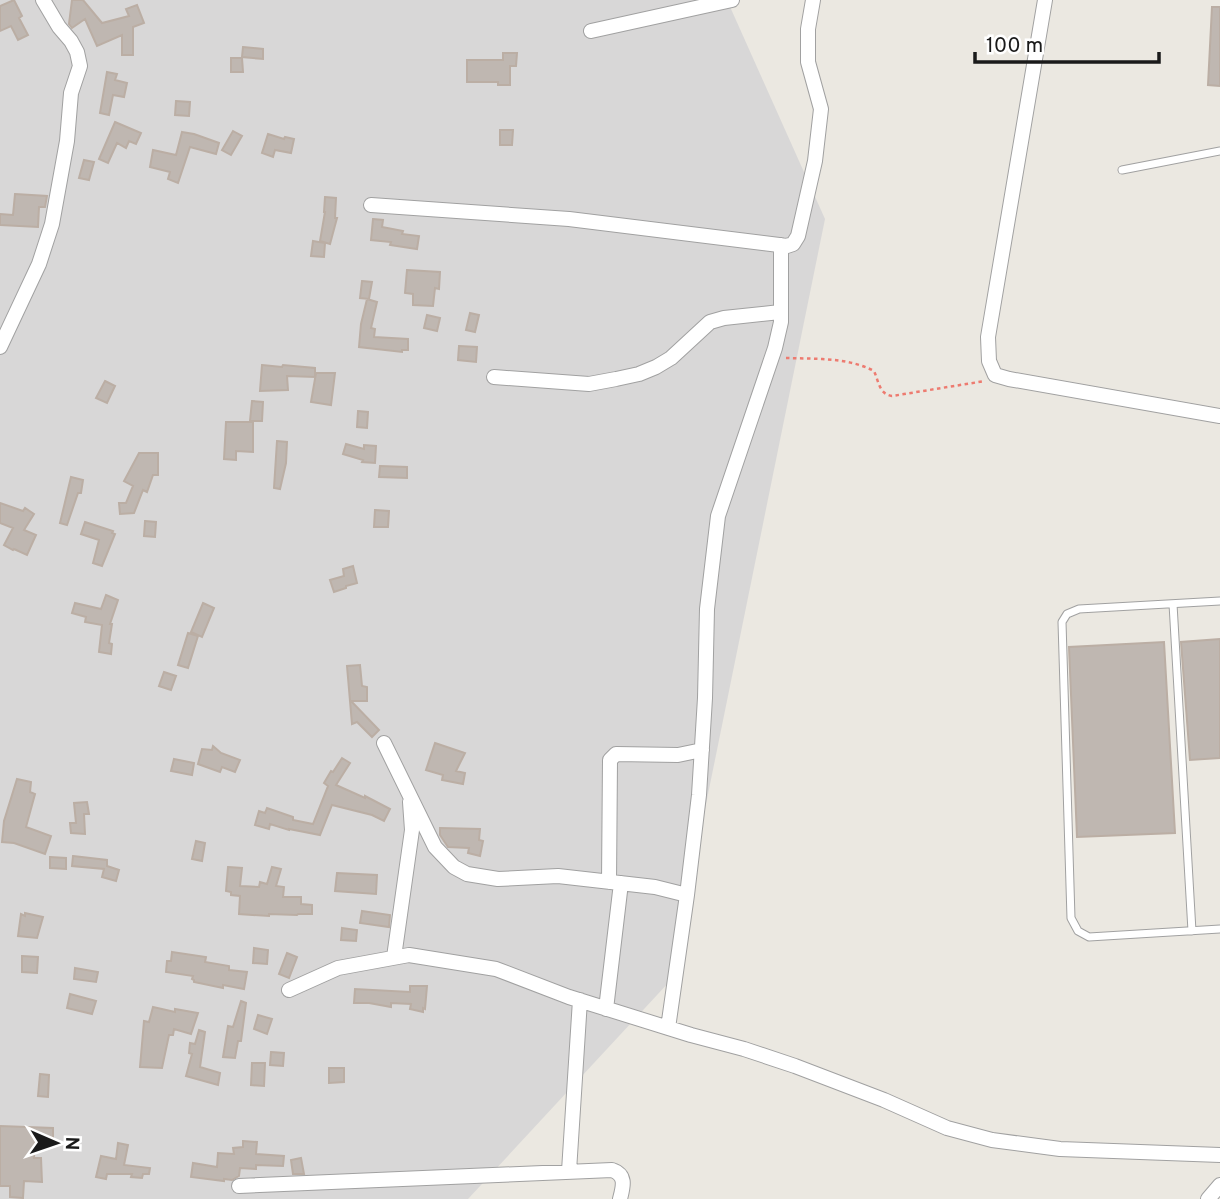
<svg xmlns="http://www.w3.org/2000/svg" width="1220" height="1199" viewBox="0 0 1220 1199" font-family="Overpass,sans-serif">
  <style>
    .residential { fill: #d8d7d7 }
    .building { fill: #bfb7b1; stroke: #bbaea4; stroke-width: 2 }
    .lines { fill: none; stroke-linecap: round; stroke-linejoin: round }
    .service-casing { stroke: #a1a1a1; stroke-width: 9 }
    .minor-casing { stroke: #a1a1a1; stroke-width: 16 }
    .path { stroke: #ed7b70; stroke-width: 2.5; stroke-dasharray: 3.5 3.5; stroke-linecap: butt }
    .service { stroke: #fff; stroke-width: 7 }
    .minor { stroke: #fff; stroke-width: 14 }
  </style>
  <rect width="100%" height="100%" fill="#ebe8e1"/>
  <path class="residential" d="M0 0H727L825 219 670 981 468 1199H0Z"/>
  <path class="building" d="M14 0 22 16 19 18 28 35 18 40 11 26 0 31V6Z
    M72 0H83L102 23 129 16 126 9 137 5 144 23 133 27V55H122V35L97 46 85 19 72 28 69 24Z
    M1212 7H1220V86L1208 85Z
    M243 47 263 49V59L242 57Z
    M503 53H517L516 66H510V85H498V82H467V60H503Z
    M231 58H242L243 72H231Z
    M107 72 117 74 115 80 127 83 124 97 113 95 109 115 100 113Z
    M176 101 190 102 189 116 175 115Z
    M115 122 141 133 136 144 129 141 126 148 117 143 108 163 99 159Z
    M500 130H513L512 145H500Z
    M233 131 242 136 231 155 222 150Z
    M182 132 194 134 219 143 216 154 190 147 178 183 168 179 170 172 150 167 153 150 176 155Z
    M268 134 284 139 285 137 294 139 291 153 275 150 273 157 262 153Z
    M84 160 94 162 89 180 79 178Z
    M15 194 47 196 45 207H39L38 227 0 225V214L13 215Z
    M325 197 336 198 335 218H337L330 244 320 241 325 212H324Z
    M373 219 383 220 382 227 403 231 402 234 419 236 417 249 390 245 391 242 371 240Z
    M313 241 325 243 324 257 311 256Z
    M407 270 440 272 439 289 435 288 433 306 413 305V294L405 293Z
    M362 281 372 282 369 299 360 298Z
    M367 299 377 302 371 328 375 329 374 337 408 339V350H402V352L359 347 361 324Z
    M470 313 479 315 475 332 466 330Z
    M427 315 440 318 437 331 424 328Z
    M459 346 477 347 476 362 458 360Z
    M262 365 282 367 283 365 315 368V377L287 376 288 390 260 391Z
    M316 373H335L331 405 311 402Z
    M105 381 115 386 107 403 96 398Z
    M252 401 263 402 262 421H250Z
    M358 411 368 412 367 428 357 427Z
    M226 422H253V452L236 451V460L224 459Z
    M277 441 287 442 286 463 280 489 274 488Z
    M346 444 364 449V445L376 446 375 463 362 462 363 460 343 454Z
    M139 453H158V475H153L147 492 143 490 134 513 120 514 119 503H126L133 486 124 481Z
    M380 466 407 467V478L379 477Z
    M71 477 83 480 81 493H78L67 525 60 523Z
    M0 503 23 511 25 508 34 514 24 530 36 535 27 555 14 549 13 550 4 545 13 528 0 523Z
    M375 510 389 511 388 527H374Z
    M145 521 156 522 155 537 144 536Z
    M85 522 113 531 112 533 115 534 102 566 93 563 99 540 81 534Z
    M353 566 357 583 346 586V588L334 592 330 580 344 576 343 569Z
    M106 595 118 600 110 624H112L109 643 112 644 111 654 99 652 102 625 85 622 86 617 72 613 75 603 101 609Z
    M203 603 214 608 202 637 191 632Z
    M188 633 198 636 188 668 178 665Z
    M1220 639V758L1190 760 1181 642Z
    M1164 642 1175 833 1077 837 1069 647Z
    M360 665 362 686 367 687V701H351L379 730 372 737 357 722 352 724 347 666Z
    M164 672 176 676 171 690 159 686Z
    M435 743 465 753 456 771 465 773 463 784 442 780 443 775 426 770Z
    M213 746 221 753 240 760 235 772 222 767 220 772 198 764 202 749 212 750Z
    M342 758 350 763 336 785 365 798V796L390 809 384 821 372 815 332 805 320 835 289 829V830L270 824 269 829 255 825 259 811 265 813 267 808 293 817V820L313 824 328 786 324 783 331 771 333 772Z
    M174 759 194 763 192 775 171 771Z
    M17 779 31 782 30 792 35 794 26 827 51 836 45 854 14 843 2 842 4 821Z
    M87 802 89 814H84L85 834 71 833 70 823H76L74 803Z
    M440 828 480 829 479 840 483 841 480 856 468 853 469 848 448 847 440 835Z
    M196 841 205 843 202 861 192 859Z
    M73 856 107 860V866L119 870 116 881 102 877 104 869 72 866Z
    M50 857 66 858V869L50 868Z
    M228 867 242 868 240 886 259 887 260 882 267 884 272 867 281 869 276 886 284 887 283 897H301V904L312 905V914H298L297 915 269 914V916L239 914 240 896 231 895V892L226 891Z
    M337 873 377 875 376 894 335 891Z
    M362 911 390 915 389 927 360 923Z
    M25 913 43 917 37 938 18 936 21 914 25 916Z
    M342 928 357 930 356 941 341 940Z
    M254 948 268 950 267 964 253 963Z
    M172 952 206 957 205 962 229 966V970L247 972 244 989 223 985V988L194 982V980L192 979 193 976 166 972 167 961H171Z
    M287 953 297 957 289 978 279 974Z
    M22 956 38 957 37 973 22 972Z
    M75 968 98 972 96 982 74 979Z
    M410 986H427L425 1009 423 1008V1012L410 1009 411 1004 391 1003V1007L369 1003H354L355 989 410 992Z
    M70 994 96 1001 92 1014 67 1008Z
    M241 1001 246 1003 241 1041H238L235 1058 223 1057 228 1026 233 1027Z
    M153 1007 175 1012V1009L198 1013 191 1034 174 1029 173 1035H169L162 1068 140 1067 144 1021 149 1022Z
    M258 1015 272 1019 267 1034 254 1029Z
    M199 1030 205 1032 200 1067 220 1073 218 1085 186 1076 192 1054 189 1053 190 1043 195 1044Z
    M271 1052 284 1053 283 1066 270 1065Z
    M252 1063H265L264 1086 251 1085Z
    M329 1068H344V1082L329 1083Z
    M40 1074 49 1075 48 1097 38 1096Z
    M0 1126 53 1128V1138H35L34 1158H41L42 1182 24 1181 23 1198 10 1197V1186H0Z
    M243 1141 257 1142 256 1154 284 1156 283 1166 256 1165V1169L240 1168 239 1176 232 1180 224 1179V1181L191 1177 193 1163 217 1167 218 1153 234 1154 233 1148 243 1147Z
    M118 1143 128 1145 124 1165 150 1168 149 1174H143L142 1178 131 1177 132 1174H107L106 1179 96 1177 101 1156 116 1159Z
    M301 1158 304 1174H293L291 1160Z"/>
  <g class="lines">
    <g class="service-casing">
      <path id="service" d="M1122 170 1220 151
        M1220 601 1079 609 1067 614 1062 622 1071 918 1078 931 1089 937 1220 929
        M1173 604 1192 931"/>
    </g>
    <g class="minor-casing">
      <path id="minor" d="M1045 0 988 337 989 361 995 375 1009 379 1220 416
        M591 31 732 0
        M371 205 569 219 787 246 793 244 798 236 815 161 821 109 808 62V29L813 0
        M0 347 39 264 52 224 67 141 71 93 80 66 77 52 71 41 59 27 43 0
        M494 377 589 384 616 379 639 374 656 367 671 358 710 322 724 318 780 312
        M384 743 435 847 454 867 467 874 498 879 558 876 655 887 687 895
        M609 882 610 760 616 754 678 755 702 750
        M394 957 412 830 410 802
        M289 990 338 968 409 955 496 969 569 997 691 1035 744 1049 795 1066 884 1100 947 1128 992 1140 1060 1149 1220 1155
        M606 1009 621 883
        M668 1028 687 895 699 795 705 698 707 609 718 516 775 348 781 322V245
        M569 1171 580 1000
        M239 1186 612 1170C627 1175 623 1187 620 1199
        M1208 1199 1220 1185"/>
    </g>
    <path class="path" d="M786 358C815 359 847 357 874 371 879 382 879 394 892 396L985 381"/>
    <use href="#service" class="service"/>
    <use href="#minor" class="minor"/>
  </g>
  <g transform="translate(56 1143) rotate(92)" stroke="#ffffff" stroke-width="5" paint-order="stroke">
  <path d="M0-5L12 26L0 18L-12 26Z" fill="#1a1a1a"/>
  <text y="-10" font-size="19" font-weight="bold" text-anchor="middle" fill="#1a1a1a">N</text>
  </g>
  <path d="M975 52v10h184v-10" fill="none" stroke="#1a1a1a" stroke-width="3.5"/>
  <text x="986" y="52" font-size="21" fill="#1a1a1a" stroke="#ffffff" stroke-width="5" paint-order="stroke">100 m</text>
</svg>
